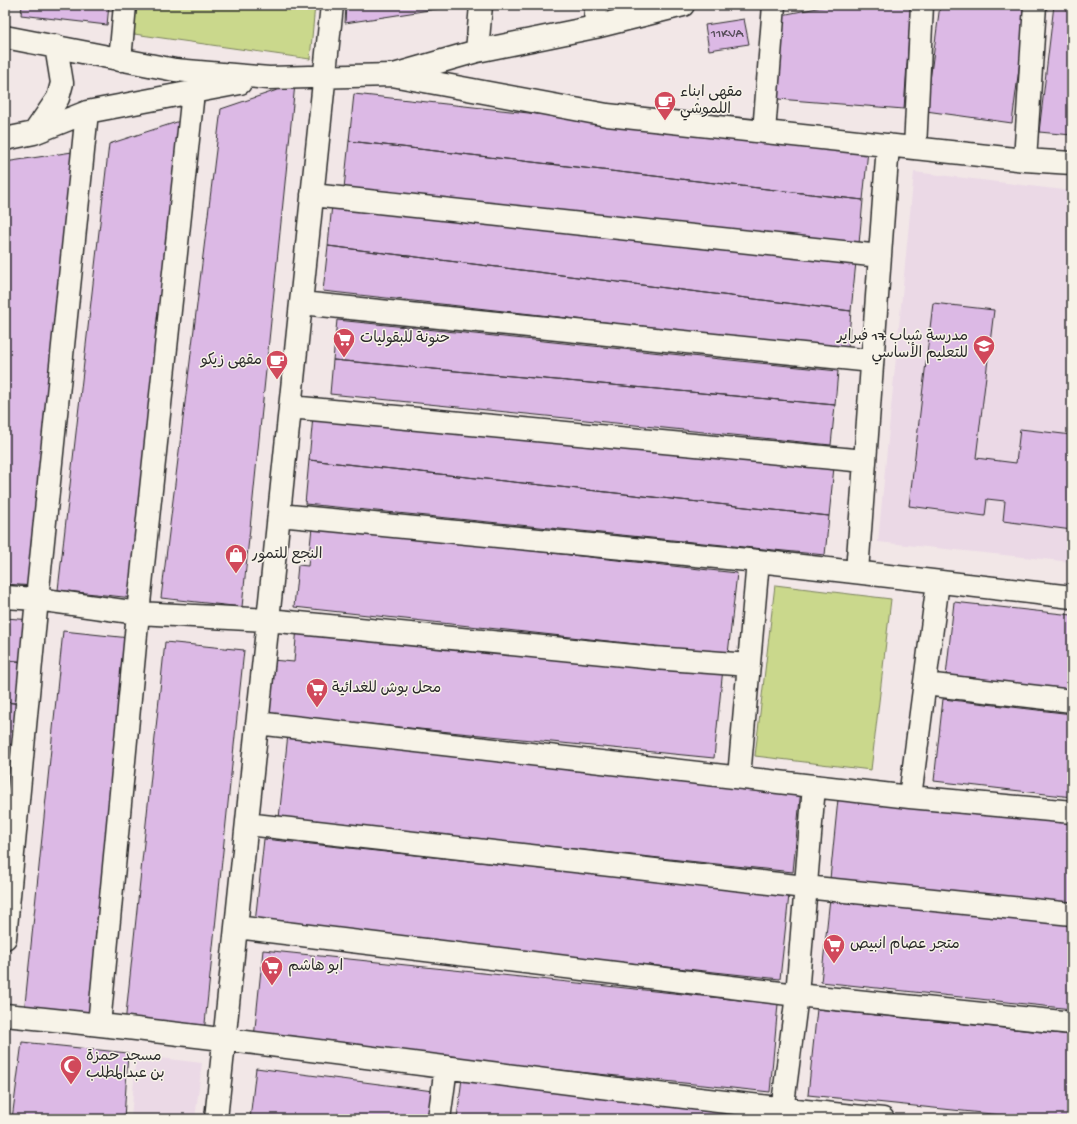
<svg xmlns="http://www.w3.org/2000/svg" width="1077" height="1124" viewBox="0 0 1077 1124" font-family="'Gochi Hand','Playpen Sans Arabic',sans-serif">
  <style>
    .built { fill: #ebd9e6 }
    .green { fill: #cad88c; stroke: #7a825c }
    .building { fill: #dcb9e5; stroke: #2b2b2b }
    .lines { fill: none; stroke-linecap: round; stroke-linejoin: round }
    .minor-casing { stroke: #2b2b2b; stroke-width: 25 }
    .minor { stroke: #f7f3e8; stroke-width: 22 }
    .labels { text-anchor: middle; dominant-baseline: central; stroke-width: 3; stroke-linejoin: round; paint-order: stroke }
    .number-label { font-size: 13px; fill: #574e5a }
    .poi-label { font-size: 15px; fill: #2b2b2b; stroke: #f7f3e8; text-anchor: start }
  </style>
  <rect width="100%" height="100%" fill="#f2e7e7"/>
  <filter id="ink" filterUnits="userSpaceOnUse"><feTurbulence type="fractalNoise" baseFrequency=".025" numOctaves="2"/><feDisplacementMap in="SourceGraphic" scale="8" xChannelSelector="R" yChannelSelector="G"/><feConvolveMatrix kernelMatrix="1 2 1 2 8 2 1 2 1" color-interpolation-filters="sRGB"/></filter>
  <g filter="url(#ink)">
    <path class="built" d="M914 172 1072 191V562L878 542Z
      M136 1055 202 1063 195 1119H131Z"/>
    <path class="green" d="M136 5H315L310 59 134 34Z
      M775 585 891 599 871 770 755 756Z"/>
    <path class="building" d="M22 5H109L107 25 21 15Z
      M346 5H462L345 23Z
      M832 5H911L904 109 778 99 782 15Z
      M940 5H1027L1012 123 926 111Z
      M1054 5H1072V135L1039 132Z
      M744 19 749 44 709 50 705 25Z
      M295 84 242 607 161 598 221 109Z
      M354 94 868 150 863 200 349 141Z
      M183 120 142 599 58 590 109 144Z
      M349 141 863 200 859 244 344 188Z
      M79 151 34 586 5 584V162Z
      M332 204 856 262 851 311 328 246Z
      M328 246 851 311 848 349 323 291Z
      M933 303 994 310 976 458 1016 463 1020 429 1072 435V530L1003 521 1005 501 987 499 985 516 909 506Z
      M337 320 838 371 835 405 333 360Z
      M333 360 835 405 831 445 330 394Z
      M313 416 834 467 829 516 309 460Z
      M309 460 829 516 825 555 305 504Z
      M312 527 737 573 728 654 294 607 298 565 308 566Z
      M954 602 1072 615V690L946 676Z
      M5 618 32 620 27 662 5 660Z
      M297 627 723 668 714 758 267 714 272 660 294 662Z
      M63 631 139 639 100 1022 24 1014Z
      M165 642 244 650 204 1033 125 1024Z
      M5 660 27 662 23 704 5 702Z
      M943 699 1072 714V797L934 781Z
      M5 702 23 704 19 745 5 744Z
      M288 734 801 788 793 872 279 818Z
      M5 744 19 745 14 787 5 786Z
      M5 786 14 787 5 828Z
      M838 799 1072 823V904L830 879Z
      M264 839 789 895 780 979 255 923Z
      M830 898 1072 924V1009L821 982Z
      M263 950 778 1004 770 1092 254 1038Z
      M817 1009 1072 1035V1119H1040L808 1095Z
      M22 1042 128 1053 124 1119H12Z
      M256 1068 433 1091 429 1119H250Z
      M462 1078 758 1114 757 1119H457Z"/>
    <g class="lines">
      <g class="minor-casing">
        <path id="minor" d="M595 27 596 5
          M5 37 175 70 269 78 392 75 607 115 1025 160 1072 163
          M477 51 481 5
          M120 60 125 5
          M397 74 477 51 595 27 683 5
          M764 132 774 5
          M34 133 58 98 62 83 56 46
          M5 139 34 133 87 112 240 83
          M915 148 922 5
          M1025 160 1035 5
          M312 195 880 256
          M301 303 872 361
          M290 407 865 461
          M279 515 758 561 1072 597
          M857 572 888 145
          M5 597 37 599 138 613 268 620 654 658 749 665
          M925 684 1072 701
          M257 723 910 797 1072 812
          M739 777 758 561
          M910 797 938 582
          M247 824 805 887 1072 914
          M236 927 797 995 1072 1023
          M5 938 37 599 87 112
          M5 1015C298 1044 590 1090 883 1119
          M99 1025 138 613 193 92
          M216 1119 332 5
          M439 1119 446 1067
          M781 1119 797 995 814 786"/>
      </g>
      <use href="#minor" class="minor"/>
    </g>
  </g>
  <defs>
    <g id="cafe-pin" transform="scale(1.15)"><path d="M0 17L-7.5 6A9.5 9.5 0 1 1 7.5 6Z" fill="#d1495b" stroke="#f7f3e8"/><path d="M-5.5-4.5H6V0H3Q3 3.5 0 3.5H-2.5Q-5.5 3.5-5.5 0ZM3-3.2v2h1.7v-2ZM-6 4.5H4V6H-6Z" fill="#fff"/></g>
    <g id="supermarket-pin" transform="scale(1.15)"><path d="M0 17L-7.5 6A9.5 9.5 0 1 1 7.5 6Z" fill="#d1495b" stroke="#f7f3e8"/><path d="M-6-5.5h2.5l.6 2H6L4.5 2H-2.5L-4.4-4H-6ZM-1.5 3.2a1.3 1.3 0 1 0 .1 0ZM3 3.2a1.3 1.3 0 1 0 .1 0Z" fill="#fff"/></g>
    <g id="school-pin" transform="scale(1.15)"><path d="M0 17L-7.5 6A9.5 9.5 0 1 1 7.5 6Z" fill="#d1495b" stroke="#f7f3e8"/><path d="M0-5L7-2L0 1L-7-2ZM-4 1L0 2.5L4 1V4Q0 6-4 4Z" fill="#fff"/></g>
    <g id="shop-pin" transform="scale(1.15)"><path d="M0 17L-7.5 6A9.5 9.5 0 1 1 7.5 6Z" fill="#d1495b" stroke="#f7f3e8"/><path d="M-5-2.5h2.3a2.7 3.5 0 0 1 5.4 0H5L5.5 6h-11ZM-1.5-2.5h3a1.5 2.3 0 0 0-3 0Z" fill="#fff"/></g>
    <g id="mosque-pin" transform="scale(1.15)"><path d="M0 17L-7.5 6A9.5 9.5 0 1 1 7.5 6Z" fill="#d1495b" stroke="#f7f3e8"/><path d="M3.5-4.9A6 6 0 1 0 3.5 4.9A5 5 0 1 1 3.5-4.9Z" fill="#fff"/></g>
  </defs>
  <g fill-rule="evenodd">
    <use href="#cafe-pin" x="665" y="102"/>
    <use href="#supermarket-pin" x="344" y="339"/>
    <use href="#school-pin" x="984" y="346"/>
    <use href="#cafe-pin" x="277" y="361"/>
    <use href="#shop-pin" x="236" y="555"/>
    <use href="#supermarket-pin" x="317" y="689"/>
    <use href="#supermarket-pin" x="834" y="945"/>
    <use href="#supermarket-pin" x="272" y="967"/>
    <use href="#mosque-pin" x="71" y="1066"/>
  </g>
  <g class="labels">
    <g class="number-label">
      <text x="727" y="34">11KVA</text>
    </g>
    <g class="poi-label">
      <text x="680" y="93">مقهى ابناء<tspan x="680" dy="17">اللموشي</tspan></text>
      <text x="968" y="337" text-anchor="end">مدرسة شباب 17 فبراير<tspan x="968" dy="17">للتعليم الأساسي</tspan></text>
      <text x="360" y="339">حنونة للبقوليات</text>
      <text x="262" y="361" text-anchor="end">مقهى زيكو</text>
      <text x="252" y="555">النجع للتمور</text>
      <text x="332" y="689">محل بوش للغدائية</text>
      <text x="850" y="945">متجر عصام انبيص</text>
      <text x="288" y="967">ابو هاشم</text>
      <text x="86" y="1057">مسجد حمزة<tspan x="86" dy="17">بن عبدالمطلب</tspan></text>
    </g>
  </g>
  <rect width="1077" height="1124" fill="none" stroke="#f7f3e8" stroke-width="20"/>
  <rect x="10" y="10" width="1057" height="1104" fill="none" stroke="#2b2b2b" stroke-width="1.5" filter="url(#ink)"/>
</svg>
